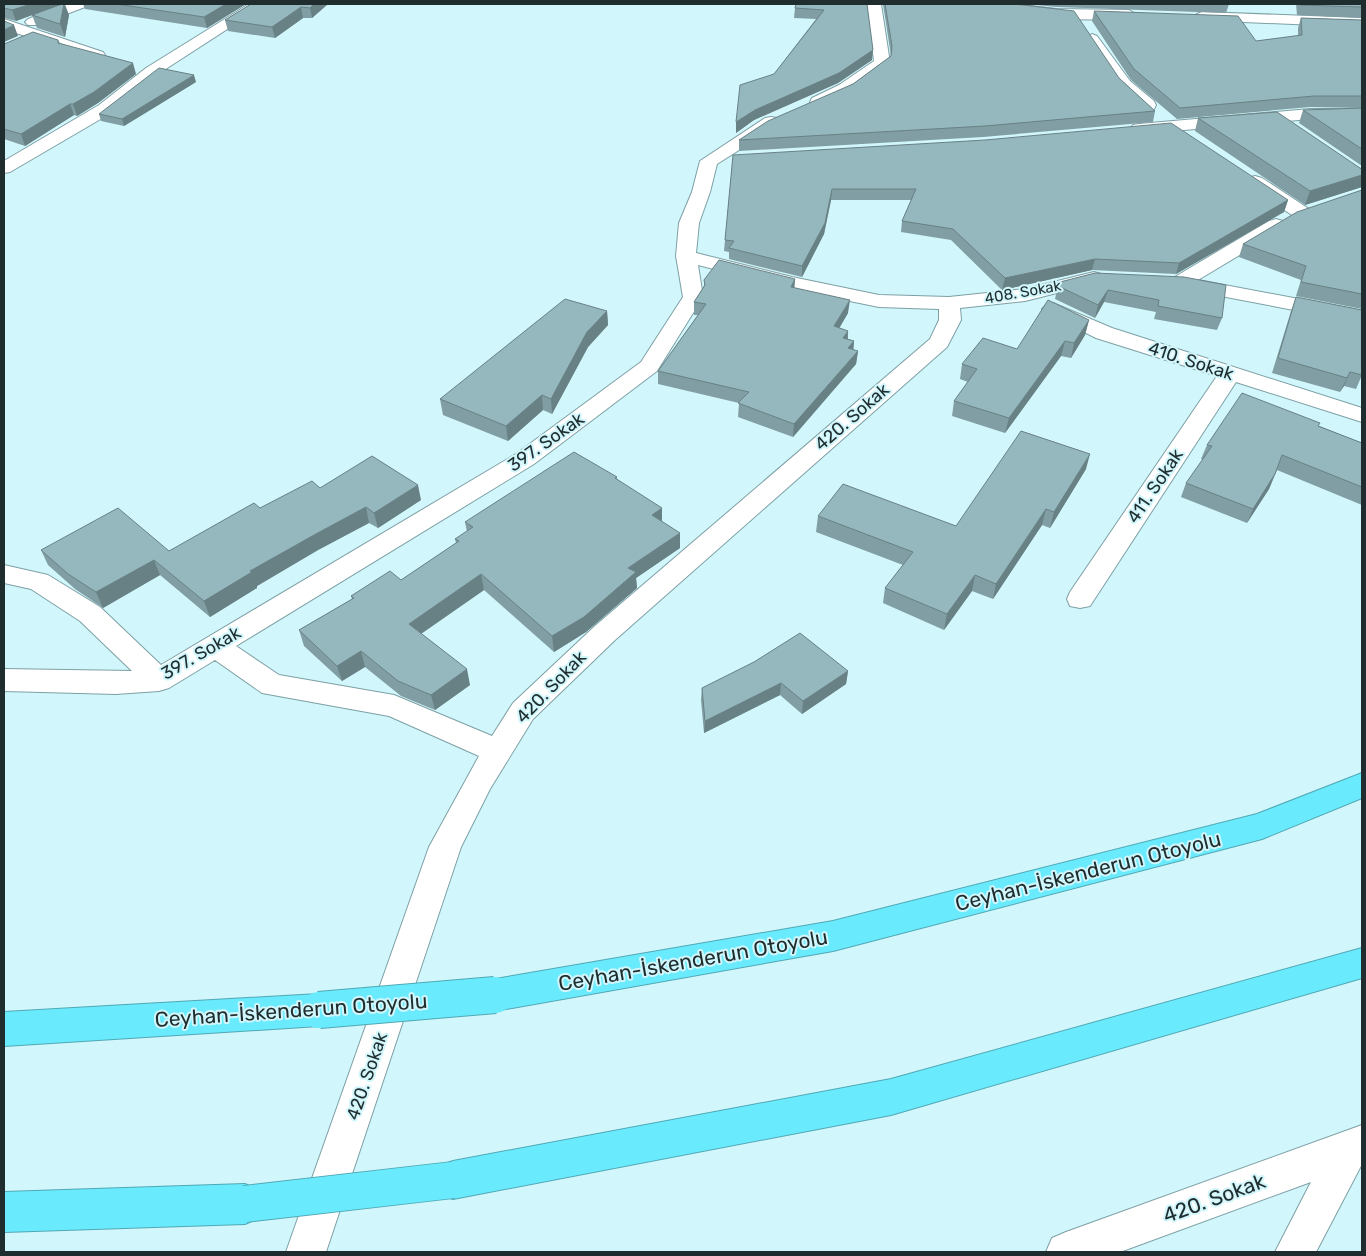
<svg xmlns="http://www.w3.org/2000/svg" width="1366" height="1256" viewBox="0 0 1366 1256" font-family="Rubik,sans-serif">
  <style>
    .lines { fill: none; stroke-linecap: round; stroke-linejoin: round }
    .street-casing { stroke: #7da0a5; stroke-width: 2 }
    .highway-casing { stroke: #50a8b5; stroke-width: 2 }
    .street { fill: #fff; fill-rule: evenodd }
    .highway { fill: #6aebfd; fill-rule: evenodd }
    .highway-bridge-casing { stroke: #50a8b5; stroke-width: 38; stroke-linecap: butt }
    .highway-bridge { stroke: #6aebfd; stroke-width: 36 }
    .wall { fill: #809ea3 }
    .shaded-wall { fill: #688185 }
    .building { fill: #95b8be; stroke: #688185 }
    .labels { text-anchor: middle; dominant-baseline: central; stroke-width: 4; stroke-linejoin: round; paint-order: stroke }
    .far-street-label { font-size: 15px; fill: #1f2d2f; stroke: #d1f6fb }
    .street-label { font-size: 18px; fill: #1f2d2f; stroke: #d1f6fb }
    .near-street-label { font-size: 21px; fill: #1f2d2f; stroke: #d1f6fb }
  </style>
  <rect width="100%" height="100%" fill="#d1f6fb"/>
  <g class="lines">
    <g class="street-casing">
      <path id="street" d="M67 4H87L85 7 38 25H28L25 22 28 19Z
        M249 4H266L158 74 111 113 10 172 4 173V161L99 105 146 68Z
        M867 4H881L890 63C880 77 828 110 812 106L810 102 812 98 839 85 874 61Z
        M975 4H1013L1056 9 1129 10 1137 15 1129 20 1056 19 982 8 977 7Z
        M1202 12 1362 18V27L1197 20 1194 17 1197 14Z
        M4 19 103 52 105 55 97 60 4 29Z
        M1092 34 1097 36 1130 81 1154 101 1156 105 1154 109H1142L1118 87 1084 39Z
        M1310 109H1362V119H1310L1139 134 1133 133 1130 129 1133 125 1139 124Z
        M771 117 777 118 780 122 777 126 717 164 710 192 699 223 696 253 792 277 879 295 949 297 1025 289 1094 272 1101 274 1104 278 1101 282 1025 301 960 308 961 320 947 347 615 640 533 719 490 789 461 847 326 1252H286L429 847 479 756 389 716 262 693 215 660 169 688 159 691 116 694 4 691V669L132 671 80 621 31 589 4 583V565L48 575 100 607 161 665 516 454 641 362 683 297 676 256 679 223 692 192 700 161 765 118ZM698 265 791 289 879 307 939 309V320L930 339 595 626 513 703 492 736 394 695 279 675 236 646 534 464 657 371 703 297Z
        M1255 176 1262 178 1309 209 1312 213 1309 217H1295L1248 186 1246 182 1248 178Z
        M1276 219 1283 221 1286 225 1283 229 1198 280 1362 311V323L1189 290 1173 286 1170 282 1173 278 1269 221Z
        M1053 303 1112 328 1362 408V422L1236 382 1090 606 1080 608 1070 606 1067 599 1070 592 1217 376 1096 338 1046 313 1042 309 1046 305Z
        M1362 1125V1164L1316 1252H1275L1311 1182 1120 1252H1046L1052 1238 1066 1232Z"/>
    </g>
    <g class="highway-casing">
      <path id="highway" d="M1362 773V798L1262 839 833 951 495 1011 483 1006 478 995 483 984 495 979 833 921 1257 814Z
        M1362 948V978L891 1115 453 1199 439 1194 434 1180 439 1166 453 1161 891 1079Z
        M319 994 331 998 337 1010 331 1022 319 1026 4 1046V1012Z
        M245 1184 259 1190 265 1204 259 1218 245 1224 4 1232V1192Z"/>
    </g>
    <use href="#street" class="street"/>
    <use href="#highway" class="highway"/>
    <g class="highway-bridge-casing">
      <path id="highway-bridge" d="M319 1010 495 995
        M245 1204 453 1180"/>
    </g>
    <use href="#highway-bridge" class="highway-bridge"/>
  </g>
  <path class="wall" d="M4 4H65L69 15 65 37 37 28 32 15 56 6 16 21 4 18Z
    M83 4H246L207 28 85 9Z
    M251 4H328L312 18H303L275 38 228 31 225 20Z
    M867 4 872 60 838 83 754 120 736 133 774 74 816 19 794 18 795 8Z
    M883 4H1014L1119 78 1155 111 1153 122 983 137 739 151V140L853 84 891 56Z
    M1027 4H1229L1226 13 1056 7Z
    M1296 4H1362V18L1297 15Z
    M1094 11 1256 41 1298 36V28L1301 18 1362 20V108L1310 107 1177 119 1131 80 1092 21Z
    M58 40 60 43 136 74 98 103 77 116 74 115 25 146 4 139V44Z
    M196 82 124 126 101 121 99 114Z
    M1362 108V166L1299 123 1303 110Z
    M1198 118 1362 169V187L1305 205 1195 131Z
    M733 155 1288 200 1284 212 1176 274 1092 270 1002 290 951 240 901 232 902 221 911 200H831L824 234 802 277 729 259V252L724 251 725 240Z
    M1362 190V309L1296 296 1301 280 1239 257 1243 244Z
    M1095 273 1222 318 1217 330 1154 319 1156 312 1104 302 1095 318 1055 299 1058 286Z
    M795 279 794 288 848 313 839 328 848 331V339L854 341 853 350 858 351 856 364 793 437 738 417 739 403 658 384V371L698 315H694V302L704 286V280Z
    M1296 297 1362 310V375L1356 389 1344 386 1340 392 1272 373 1291 311Z
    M607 311 608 325 588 347 552 414 543 410 508 441 443 415 440 399Z
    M1089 320 1085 335 1071 358 1061 356 1005 433 952 416 954 401 968 382 960 379 962 364 1017 349Z
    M1319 426 1362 443V505L1277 470 1269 489 1247 523 1181 497 1186 483 1203 460 1201 459 1207 445Z
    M1086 469 1050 528 1042 525 993 599 972 591 944 630 883 603 885 588 903 565 816 532 818 516 956 526Z
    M617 477V479L662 521 680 548 636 578 637 588 586 632 554 652 484 590 421 634 470 685 435 710 401 696 365 667 342 681 304 646 299 630 352 599 351 596 401 580 456 543 455 539 467 532 465 522Z
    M421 500 378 528 369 523 318 550 257 586V588L210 617 160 575 103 608 75 589 48 565 41 550 169 551 260 508Z
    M848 671 846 684 802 714 780 695 704 733 701 700 702 688Z"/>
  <path class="shaded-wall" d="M31 4H62L16 21 12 10Z
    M64 4 69 15 65 37 60 24Z
    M226 4H246L207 28 204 17Z
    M314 4H328L312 18 310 8Z
    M301 7 303 18 275 38 272 27Z
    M14 25 18 36 4 42V30Z
    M873 50 872 60 838 83 754 120 736 133V122L755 110Z
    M133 63 136 74 98 103 77 116 73 104Z
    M194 75 196 82 124 126 122 119Z
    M70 104 74 115 25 146 21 134Z
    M1362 175V187L1305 205 1310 191Z
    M832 189 831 200 824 234 802 277V266Z
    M1288 200 1284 212 1176 274 1179 263Z
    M1095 259 1092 270 1002 290 1005 278Z
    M795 279 794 292 791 287Z
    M1108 290 1104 302 1095 318 1098 305Z
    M850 300 848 313 833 339 834 326Z
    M607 311 608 325 588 347 552 414 551 399 587 332Z
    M1089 320 1085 335 1071 358 1074 343Z
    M848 331 847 344 843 338Z
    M854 341 853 354 848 348Z
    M1065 341 1061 356 1005 433 1009 418Z
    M858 351 856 364 793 437 794 424Z
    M1350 372 1344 386 1340 392Z
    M542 395 543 410 508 441 506 426Z
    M1090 454 1086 469 1050 528 1054 512Z
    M1275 474 1269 489 1247 523 1253 509Z
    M418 485 421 500 378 528 374 513Z
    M366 507 369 523 318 550 257 586V588L210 617 204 601 250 571 314 535Z
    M662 508V524L652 515Z
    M1046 509 1042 525 993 599 996 584Z
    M680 533V548L636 578 637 588 586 632 554 652 552 636 628 568Z
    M154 560 160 575 103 608 96 592Z
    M481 574 484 590 412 640 409 624Z
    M975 575 972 591 944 630 947 614Z
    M361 651 365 667 342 681 337 666Z
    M467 669 470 685 435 710 431 695Z
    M848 671 846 684 802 714 803 701Z
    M781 683 780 695 704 733 705 721Z"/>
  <path class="building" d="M4 4H31L12 10 4 8Z
    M62 4H64L60 24 32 15Z
    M116 4H226L204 17Z
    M251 4H314L310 8 301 7 272 27 225 20Z
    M796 4H867L873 50 839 73 755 110 736 122 740 85 774 74 824 10 795 8Z
    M885 4H1014L1074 11 1119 78 1155 111 985 126 739 140 768 121 853 84 891 56 892 46Z
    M1300 4H1362V7L1300 5Z
    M1094 11 1238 16 1256 41 1302 35 1301 18 1362 20V96H1314L1180 108 1134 69Z
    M4 21 14 25 4 30Z
    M33 32 58 40V43L133 63 94 92 73 104H70L21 134 4 129V44Z
    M159 68 194 75 122 119 99 114Z
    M1362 108V149L1303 110Z
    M1277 112 1360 168 1362 169V175L1310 191 1198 118Z
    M1171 123 1288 200 1179 263 1095 259 1005 278 953 229 902 221 916 189H832L825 223 802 266 729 248 734 241 725 240 733 155 985 140Z
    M1362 190V294L1301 282 1306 266 1243 244 1297 212Z
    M719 260 795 279 791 287 850 300 834 326 848 331 843 338 854 341 848 348 858 351 794 424 738 403 749 392 658 371 706 304 694 302 705 285 704 280Z
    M1095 273 1184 277 1226 285 1222 318 1158 306 1159 300 1108 290 1098 305 1058 286 1060 282Z
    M1296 297 1362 310V375L1350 372 1347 378 1278 358Z
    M565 299 607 311 587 332 551 399 542 395 506 426 440 399Z
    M1048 300 1089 320 1074 343 1065 341 1009 418 954 401 977 369 962 364 983 338 1017 349Z
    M1242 393 1320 423 1318 426 1362 443V487L1282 455 1275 474 1253 509 1186 483 1212 446 1207 445Z
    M1021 431 1090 454 1054 512 1046 509 996 584 975 575 947 614 885 588 913 552 818 516 843 484 956 526Z
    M574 452 617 477 615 478 662 508 652 515 680 533 628 568 636 572 584 617 552 636 481 574 409 624 467 669 431 695 398 681 361 651 337 666 299 630 354 598 351 596 390 571 401 580 459 541 455 539 473 527 465 522Z
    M372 456 418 485 374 513 366 507 314 535 250 571 252 572 204 601 154 560 96 592 68 574 41 550 118 508 169 551 254 503 260 508 312 481 320 488Z
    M800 633 848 671 803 701 781 683 705 721 702 688 754 662Z"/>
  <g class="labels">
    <g class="far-street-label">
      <text transform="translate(1023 292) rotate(-10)">408. Sokak</text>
    </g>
    <g class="street-label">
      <text transform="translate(1191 361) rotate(18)">410. Sokak</text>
      <text transform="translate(852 417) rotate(-41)">420. Sokak</text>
      <text transform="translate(546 442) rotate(-35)">397. Sokak</text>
      <text transform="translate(1155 486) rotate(-56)">411. Sokak</text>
      <text transform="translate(201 653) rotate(-30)">397. Sokak</text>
      <text transform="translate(551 687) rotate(-46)">420. Sokak</text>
      <text transform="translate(367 1076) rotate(-71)">420. Sokak</text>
    </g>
    <g class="near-street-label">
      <text transform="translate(1088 871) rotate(-14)">Ceyhan-İskenderun Otoyolu</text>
      <text transform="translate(693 960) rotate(-10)">Ceyhan-İskenderun Otoyolu</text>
      <text transform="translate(291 1010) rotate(-4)">Ceyhan-İskenderun Otoyolu</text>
      <text transform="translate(1214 1198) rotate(-20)">420. Sokak</text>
    </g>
  </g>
  <rect width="1366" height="1256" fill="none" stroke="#1f2d2f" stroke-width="10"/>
</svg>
